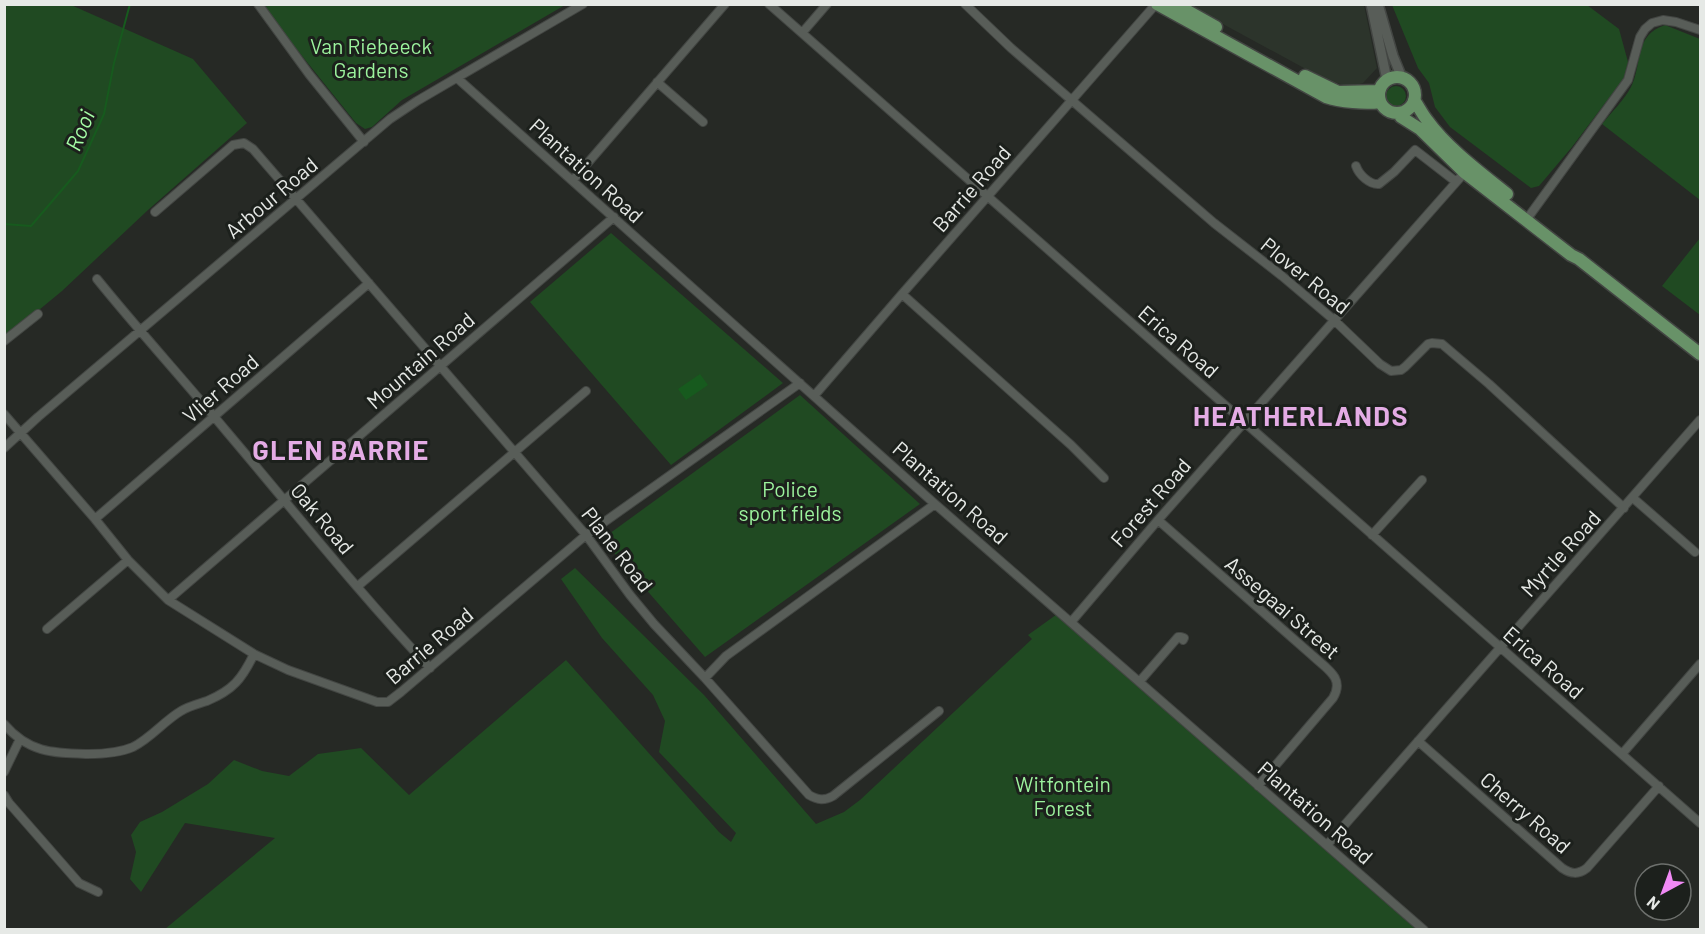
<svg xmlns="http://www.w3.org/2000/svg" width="1705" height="934" viewBox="0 0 1705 934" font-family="Barlow,sans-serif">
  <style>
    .built { fill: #2c342b }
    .green { fill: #204a22 }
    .water { fill: #175a1e }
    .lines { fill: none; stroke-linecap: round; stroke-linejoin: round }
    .stream { stroke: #175a1e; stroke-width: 2 }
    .minor-casing { stroke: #434643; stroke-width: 10 }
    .tertiary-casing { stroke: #434643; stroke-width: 12 }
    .trunk-casing { stroke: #434643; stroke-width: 15 }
    .minor { stroke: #585d58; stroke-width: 8 }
    .tertiary { stroke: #585d58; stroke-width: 9 }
    .trunk { stroke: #689268; stroke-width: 12 }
    .labels { text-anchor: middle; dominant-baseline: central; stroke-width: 6; stroke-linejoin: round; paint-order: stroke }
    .park-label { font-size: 21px; fill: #9cf39d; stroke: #1c201c }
    .street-label { font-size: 21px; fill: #e6e9e6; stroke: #1c201c }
    .water-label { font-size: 22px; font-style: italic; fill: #a6fea7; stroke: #1c201c }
    .district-label { font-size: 27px; font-weight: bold; letter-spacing: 1.5px; fill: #e4ace5; stroke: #1c201c }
  </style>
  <rect width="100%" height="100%" fill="#262925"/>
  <path class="built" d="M1188 5H1364L1377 68 1363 83 1351 87 1326 80Z"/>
  <path class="green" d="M5 5H71L193 59 247 123 148 210 62 291 5 338Z
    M261 5H565L402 100 372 127 365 129 356 123Z
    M1392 5H1587L1619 29 1628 62 1624 78 1572 147 1539 186 1531 188 1450 127 1435 107 1429 83 1418 68Z
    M1665 25 1700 39V200L1602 124C1611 113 1625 99 1631 87 1643 63 1633 36 1665 25Z
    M1386 96a10 10 0 1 1 20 0a10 10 0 1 1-20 0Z
    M611 233 783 383 671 465 530 302Z
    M1700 238V315L1662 286Z
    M800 395 920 504 705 657 602 539Z
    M575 568 704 695 816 824 844 812 860 800 1032 639 1028 635 1060 612 1418 929H165L275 838 185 823 141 892 130 879 136 852 131 835 140 822 162 812 208 784 234 760 262 771 289 776 318 754 361 748 409 795 566 660 719 832 731 842 736 833 659 752 665 721 653 695 602 638 561 579Z"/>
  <path class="water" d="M700 374 708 385 686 400 678 389Z"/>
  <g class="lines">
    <path class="stream" d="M4 224 31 226 78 171 104 114 114 63 130 4"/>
    <g class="minor-casing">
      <path id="minor" d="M258 4 309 74 364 142
        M769 4 1700 823
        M965 4 1011 48 1214 223 1282 276 1334 320 1380 364 1391 371 1401 370 1405 367 1428 344 1432 343 1442 344 1489 384 1624 508
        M802 33 827 4
        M457 78 935 504 1424 930
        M657 82 703 122
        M1356 166C1359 175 1370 185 1379 184L1394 172 1415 150 1455 181
        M573 180 725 4
        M155 212 233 145 244 143 253 149 586 535 630 595 654 624 705 678 809 795C818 800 824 801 833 796L939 711
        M1527 219 1628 80 1640 37 1645 29 1652 23 1663 20 1676 22 1700 30
        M97 279C139 331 184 380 227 432 294 511 359 593 430 668
        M902 294 1071 445 1104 478
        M4 341 38 314
        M814 396 902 294 1156 4
        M4 414 95 519 128 560 168 600 254 654 288 670 377 702H388L401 692 586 535 800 383
        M4 448 38 417 390 119 417 101 583 4
        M1633 498 1695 552
        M95 519 369 283
        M1158 520 1313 656C1327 669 1345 678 1333 698L1258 786
        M1372 535 1422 480
        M358 586 586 391
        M168 600 614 217
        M1072 621 1158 520 1466 171
        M47 629 128 560
        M705 678 726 656 935 504
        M1140 681 1178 637H1181L1184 638 1183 640
        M4 724C29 753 53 753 88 754 103 754 119 753 133 747 151 738 164 721 181 711 189 706 198 704 207 701 233 690 242 679 254 654
        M1418 741 1562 868C1571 874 1578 875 1587 868L1659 786
        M1622 754 1700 664
        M4 772 20 739
        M4 795 9 803 79 883 98 892
        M1327 845 1700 420"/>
    </g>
    <g class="tertiary-casing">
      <path id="tertiary" d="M1371 4 1387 80
        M1378 4 1393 56 1402 78"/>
    </g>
    <g class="trunk-casing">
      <path id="trunk" d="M1157 4 1326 97C1340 102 1366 104 1380 102
        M1175 4 1216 27
        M1305 76 1338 92 1379 91
        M1379 95a18 18 0 1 1 36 0a18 18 0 1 1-36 0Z
        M1414 100C1419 107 1422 114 1427 120 1447 148 1481 173 1507 194
        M1399 114 1401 117 1420 129 1464 172 1571 255 1579 259 1700 354"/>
    </g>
    <use href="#minor" class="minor"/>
    <use href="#tertiary" class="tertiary"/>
    <use href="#trunk" class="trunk"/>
  </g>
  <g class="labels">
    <g class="park-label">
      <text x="371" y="45">Van Riebeeck<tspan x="371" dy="24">Gardens</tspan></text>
      <text x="790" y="488">Police<tspan x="790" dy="24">sport fields</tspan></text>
      <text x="1063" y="783">Witfontein<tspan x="1063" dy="24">Forest</tspan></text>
    </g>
    <g class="street-label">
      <text transform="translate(587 170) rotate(42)">Plantation Road</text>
      <text transform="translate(971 188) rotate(-49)">Barrie Road</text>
      <text transform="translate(271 197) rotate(-40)">Arbour Road</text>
      <text transform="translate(1306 275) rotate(39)">Plover Road</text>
      <text transform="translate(1179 341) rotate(41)">Erica Road</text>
      <text transform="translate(420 360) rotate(-41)">Mountain Road</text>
      <text transform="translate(220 388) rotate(-41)">Vlier Road</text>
      <text transform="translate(951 492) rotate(41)">Plantation Road</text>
      <text transform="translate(1150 502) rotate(-49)">Forest Road</text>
      <text transform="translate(323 518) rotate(50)">Oak Road</text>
      <text transform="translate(618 549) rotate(52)">Plane Road</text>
      <text transform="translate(1560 553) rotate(-48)">Myrtle Road</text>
      <text transform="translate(1283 607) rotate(41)">Assegaai Street</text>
      <text transform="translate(429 645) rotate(-40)">Barrie Road</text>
      <text transform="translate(1544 662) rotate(41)">Erica Road</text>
      <text transform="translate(1316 812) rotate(41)">Plantation Road</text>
      <text transform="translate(1526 812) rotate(41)">Cherry Road</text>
    </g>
    <g class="water-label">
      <text transform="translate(79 130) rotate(-67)">Rooi</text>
    </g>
    <g class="district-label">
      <text x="1301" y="415">HEATHERLANDS</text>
      <text x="341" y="449">GLEN BARRIE</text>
    </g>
  </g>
  <rect width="1705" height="934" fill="none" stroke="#e6e9e6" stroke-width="12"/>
  <g transform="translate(1663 892) rotate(221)"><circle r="28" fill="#1c201c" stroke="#6d706d" stroke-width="1.5"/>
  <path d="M0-4.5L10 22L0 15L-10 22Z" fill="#f18af5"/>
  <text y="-9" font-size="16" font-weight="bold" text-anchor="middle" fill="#e6e9e6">N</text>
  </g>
</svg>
